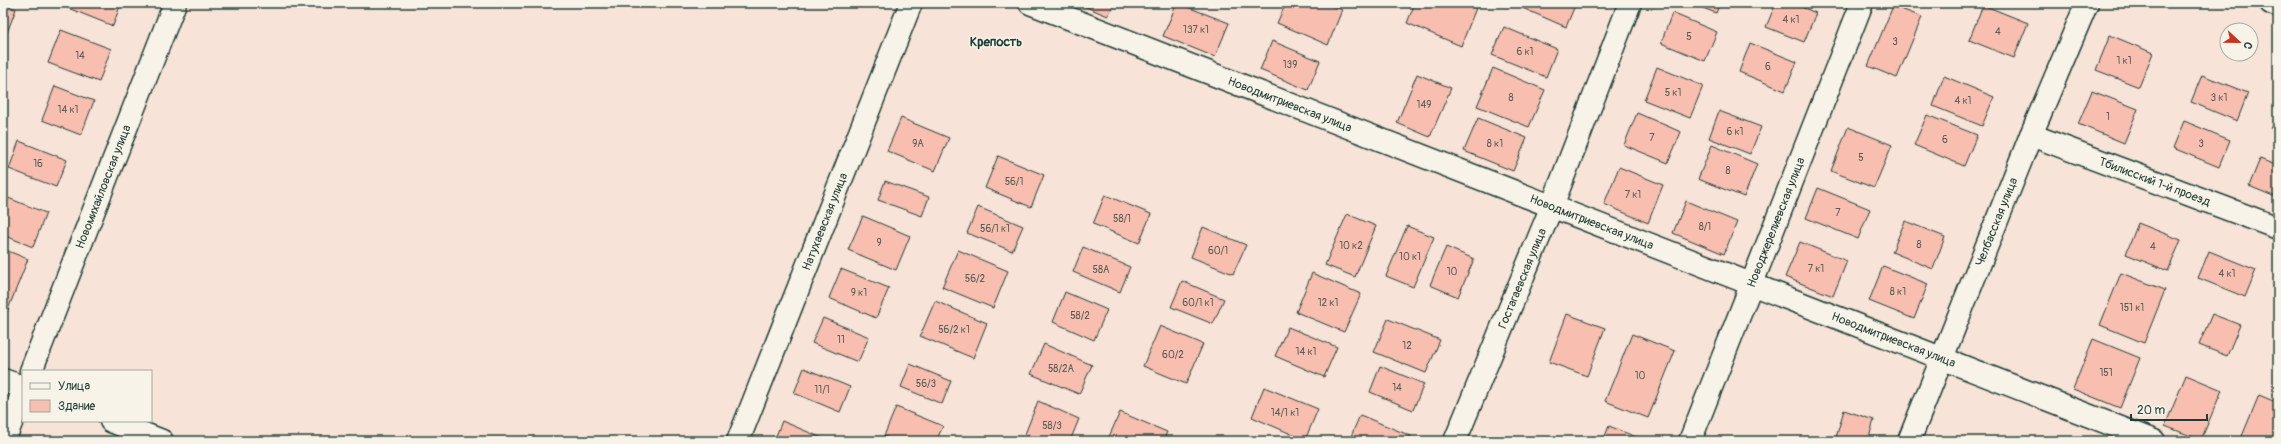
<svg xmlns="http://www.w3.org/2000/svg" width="2281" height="444" viewBox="0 0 2281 444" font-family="Pangolin,sans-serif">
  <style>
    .building { fill: #f8beb0; stroke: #1f3d34 }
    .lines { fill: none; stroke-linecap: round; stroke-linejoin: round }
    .street-casing { stroke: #1f3d34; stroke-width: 25 }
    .street { stroke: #f7f3e8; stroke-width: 22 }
    .labels { text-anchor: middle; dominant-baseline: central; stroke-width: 3; stroke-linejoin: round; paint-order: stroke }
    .number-label { font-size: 10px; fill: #555d53 }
    .street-label { font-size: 12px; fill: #1f3d34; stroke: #f7f3e8 }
    .neighbourhood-label { font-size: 13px; font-weight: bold; fill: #1f3d34; stroke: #f7f3e8 }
  </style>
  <rect width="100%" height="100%" fill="#f7e3d7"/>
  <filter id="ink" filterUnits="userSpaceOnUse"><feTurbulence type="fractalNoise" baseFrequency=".025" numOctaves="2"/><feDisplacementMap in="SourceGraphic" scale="8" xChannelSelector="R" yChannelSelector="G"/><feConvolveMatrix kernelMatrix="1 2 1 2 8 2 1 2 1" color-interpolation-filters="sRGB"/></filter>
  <g filter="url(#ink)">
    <path class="building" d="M64 3H121L113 26 63 6Z
      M1076 3H1114L1108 16Z
      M1177 3 1229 23 1215 57 1163 36Z
      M1286 3H1326L1342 10 1328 45 1277 23Z
      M1415 3H1464L1476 8 1461 46 1407 23Z
      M1511 3H1576L1566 27Z
      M1690 3H1720L1716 13Z
      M1776 3H1792L1816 13 1804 42 1766 27Z
      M3 4 16 9 5 38 3 37Z
      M1983 5 2028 23 2014 58 1969 40Z
      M1893 6 1922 17 1897 78 1868 66Z
      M1672 13 1717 32 1705 61 1661 43Z
      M1504 27 1557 49 1546 77 1492 55Z
      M61 30 111 49 99 82 48 63Z
      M2110 35 2153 53 2139 87 2096 70Z
      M1272 41 1320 61 1308 90 1260 70Z
      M1750 43 1797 62 1785 91 1739 72Z
      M1657 67 1703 86 1690 118 1644 100Z
      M1493 68 1545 90 1529 127 1477 106Z
      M1417 74 1451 88 1430 137 1397 123Z
      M2202 75 2248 93 2237 121 2191 102Z
      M1944 76 1994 97 1982 126 1933 106Z
      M55 86 94 101 81 135 42 120Z
      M2092 91 2138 109 2124 143 2078 124Z
      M1719 111 1761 127 1750 154 1709 138Z
      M1637 113 1681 132 1668 163 1624 145Z
      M2278 113V132L2271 129Z
      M1927 115 1977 135 1964 166 1914 145Z
      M901 118 949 138 935 171 887 151Z
      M1478 118 1527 138 1513 171 1464 151Z
      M2184 121 2230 140 2219 167 2173 148Z
      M1848 127 1892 145 1874 188 1831 171Z
      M19 141 67 160 56 187 9 169Z
      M1712 145 1757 164 1744 197 1698 179Z
      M998 156 1044 175 1031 207 985 188Z
      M2260 159 2278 166V198L2249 186Z
      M1619 167 1663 185 1648 223 1604 204Z
      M885 181 929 197 922 216 878 200Z
      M1818 188 1870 209 1858 239 1806 218Z
      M1105 195 1151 214 1139 243 1093 224Z
      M3 196 46 213 33 247 3 235Z
      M1686 201 1737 222 1724 254 1673 233Z
      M978 207 1023 226 1012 251 967 233Z
      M1347 214 1376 226 1355 277 1325 265Z
      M863 216 910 236 896 270 848 250Z
      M1905 221 1945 237 1933 269 1892 252Z
      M2138 223 2181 240 2168 271 2126 254Z
      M1407 226 1434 237 1413 287 1386 276Z
      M1203 227 1246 245 1233 274 1191 257Z
      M1800 242 1847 261 1833 296 1785 277Z
      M1083 247 1130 267 1120 292 1073 272Z
      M1446 247 1474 259 1458 297 1430 285Z
      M3 249 28 259 7 312 3 310Z
      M958 250 1008 271 993 308 942 287Z
      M2209 251 2256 270 2245 297 2198 278Z
      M1883 266 1928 284 1914 319 1869 301Z
      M841 269 889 288 876 318 829 298Z
      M1312 273 1361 294 1344 332 1296 312Z
      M2121 273 2165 290 2144 343 2100 325Z
      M1182 281 1224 299 1213 324 1171 307Z
      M1065 292 1107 310 1094 340 1053 322Z
      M935 301 987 323 973 358 920 336Z
      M1567 314 1605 328 1587 376 1549 362Z
      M2212 314 2240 325 2227 356 2199 345Z
      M823 318 869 337 858 362 812 343Z
      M1388 319 1440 340 1426 373 1374 352Z
      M1160 326 1203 344 1186 384 1143 366Z
      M1288 327 1337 347 1324 377 1275 356Z
      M1632 334 1675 351 1648 418 1605 401Z
      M2093 339 2140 358 2120 408 2073 389Z
      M1044 344 1092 365 1079 394 1031 374Z
      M910 364 951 381 942 404 901 387Z
      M1380 366 1424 384 1413 410 1370 392Z
      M804 368 850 387 840 412 794 393Z
      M2186 375 2222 390 2201 440 2165 426Z
      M1264 387 1318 409 1305 440 1252 417Z
      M2259 395 2278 403V430L2274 441H2240Z
      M1038 401 1079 419 1070 441H1042L1025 434Z
      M896 407 943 426 936 441H895L884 436Z
      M1844 410 1874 420 1868 441H1835Z
      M1120 412 1167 432 1163 441H1114L1108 439Z
      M1360 415 1411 436 1408 441H1349Z
      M782 421 827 440V441H774Z
      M1609 426 1636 437 1635 441H1603Z"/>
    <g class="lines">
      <g class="street-casing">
        <g id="street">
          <path id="s1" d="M1030 3 2154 441"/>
          <path d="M2271 3 2278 6"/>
          <path id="s2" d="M2031 135 2278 228"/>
          <path id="s3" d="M31 371 175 3"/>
          <path d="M3 380 23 387"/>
          <path d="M111 421 162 441"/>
          <path d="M4 441 23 392"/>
          <path id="s4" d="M738 441 911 3"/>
          <path id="s5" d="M1455 441 1552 206 1630 3"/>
          <path id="s6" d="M1690 441 1862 3"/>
          <path id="s7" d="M1909 441 2031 135 2087 3"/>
        </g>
      </g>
      <use href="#street" class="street"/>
    </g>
  </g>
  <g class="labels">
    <g class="number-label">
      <text x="1791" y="20">4 к1</text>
      <text x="1196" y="30">137 к1</text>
      <text x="1998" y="32">4</text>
      <text x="1689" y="37">5</text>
      <text x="1895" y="42">3</text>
      <text x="1525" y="52">6 к1</text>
      <text x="80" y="56">14</text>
      <text x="2124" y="61">1 к1</text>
      <text x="1290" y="65">139</text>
      <text x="1768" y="67">6</text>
      <text x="1673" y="93">5 к1</text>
      <text x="1511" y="98">8</text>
      <text x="2219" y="98">3 к1</text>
      <text x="1963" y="101">4 к1</text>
      <text x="1424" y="105">149</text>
      <text x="68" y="110">14 к1</text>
      <text x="2108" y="117">1</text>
      <text x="1735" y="132">6 к1</text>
      <text x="1652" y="138">7</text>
      <text x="1945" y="140">6</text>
      <text x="918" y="144">9А</text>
      <text x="1495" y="144">8 к1</text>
      <text x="2201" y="144">3</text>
      <text x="1861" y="158">5</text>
      <text x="38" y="164">16</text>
      <text x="1728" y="171">8</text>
      <text x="1014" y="182">56/1</text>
      <text x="1633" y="195">7 к1</text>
      <text x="1838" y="213">7</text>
      <text x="1122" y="219">58/1</text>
      <text x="1705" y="227">8/1</text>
      <text x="995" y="229">56/1 к1</text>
      <text x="879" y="243">9</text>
      <text x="1919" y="245">8</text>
      <text x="1351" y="246">10 к2</text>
      <text x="2153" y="247">4</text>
      <text x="1218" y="251">60/1</text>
      <text x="1410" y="257">10 к1</text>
      <text x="1816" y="269">7 к1</text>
      <text x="1101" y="270">58А</text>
      <text x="1452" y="272">10</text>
      <text x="2227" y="274">4 к1</text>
      <text x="975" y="279">56/2</text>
      <text x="1898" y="292">8 к1</text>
      <text x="859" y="293">9 к1</text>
      <text x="1198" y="303">60/1 к1</text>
      <text x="1328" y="303">12 к1</text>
      <text x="2132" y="308">151 к1</text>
      <text x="1080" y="316">58/2</text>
      <text x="954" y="330">56/2 к1</text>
      <text x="841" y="340">11</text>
      <text x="1407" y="346">12</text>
      <text x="1306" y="352">14 к1</text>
      <text x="1173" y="355">60/2</text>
      <text x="1061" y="369">58/2А</text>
      <text x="2106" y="373">151</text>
      <text x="1640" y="376">10</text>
      <text x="926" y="384">56/3</text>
      <text x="1397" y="388">14</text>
      <text x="822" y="390">11/1</text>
      <text x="1285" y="413">14/1 к1</text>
      <text x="1052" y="426">58/3</text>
    </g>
    <g class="street-label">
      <text stroke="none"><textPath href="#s1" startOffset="279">Новодмитриевская улица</textPath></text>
      <text stroke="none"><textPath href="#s2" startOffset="132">Тбилисский 1-й проезд</textPath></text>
      <text stroke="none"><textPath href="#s3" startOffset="198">Новомихайловская улица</textPath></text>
      <text stroke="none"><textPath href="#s4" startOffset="236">Натухаевская улица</textPath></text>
      <text stroke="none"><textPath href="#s1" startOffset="603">Новодмитриевская улица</textPath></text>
      <text stroke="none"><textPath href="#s6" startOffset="235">Новоджерелиевская улица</textPath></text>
      <text stroke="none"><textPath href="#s7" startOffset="236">Челбасская улица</textPath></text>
      <text stroke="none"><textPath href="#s5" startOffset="176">Гостагаевская улица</textPath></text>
      <text stroke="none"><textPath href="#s1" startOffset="927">Новодмитриевская улица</textPath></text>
    </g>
    <g class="neighbourhood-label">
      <text x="996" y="42">Крепость</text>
    </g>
  </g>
  <rect width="2281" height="444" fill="none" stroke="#f7f3e8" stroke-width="16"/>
  <rect x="8" y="8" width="2265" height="428" fill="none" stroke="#1f3d34" stroke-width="1.5" filter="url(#ink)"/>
  <rect x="22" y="370" width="130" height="52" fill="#f7f3e8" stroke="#a1aaa0"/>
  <rect x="30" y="383" width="20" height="6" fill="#f7f3e8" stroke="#a1aaa0"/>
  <text x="58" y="390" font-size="12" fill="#1f3d34">Улица</text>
  <rect x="30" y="400" width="20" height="12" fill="#f8beb0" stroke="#a1aaa0"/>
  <text x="58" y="410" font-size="12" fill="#1f3d34">Здание</text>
  <g transform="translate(2239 42) rotate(112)"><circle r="19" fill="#f7f3e8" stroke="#a1aaa0"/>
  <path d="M0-3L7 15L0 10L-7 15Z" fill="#c8321e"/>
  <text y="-6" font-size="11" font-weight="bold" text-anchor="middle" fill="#1f3d34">С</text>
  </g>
  <path d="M2131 414v6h76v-6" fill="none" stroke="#1f3d34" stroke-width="2"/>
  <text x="2137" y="414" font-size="12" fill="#1f3d34" stroke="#f7f3e8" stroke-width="3" paint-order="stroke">20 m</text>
</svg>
